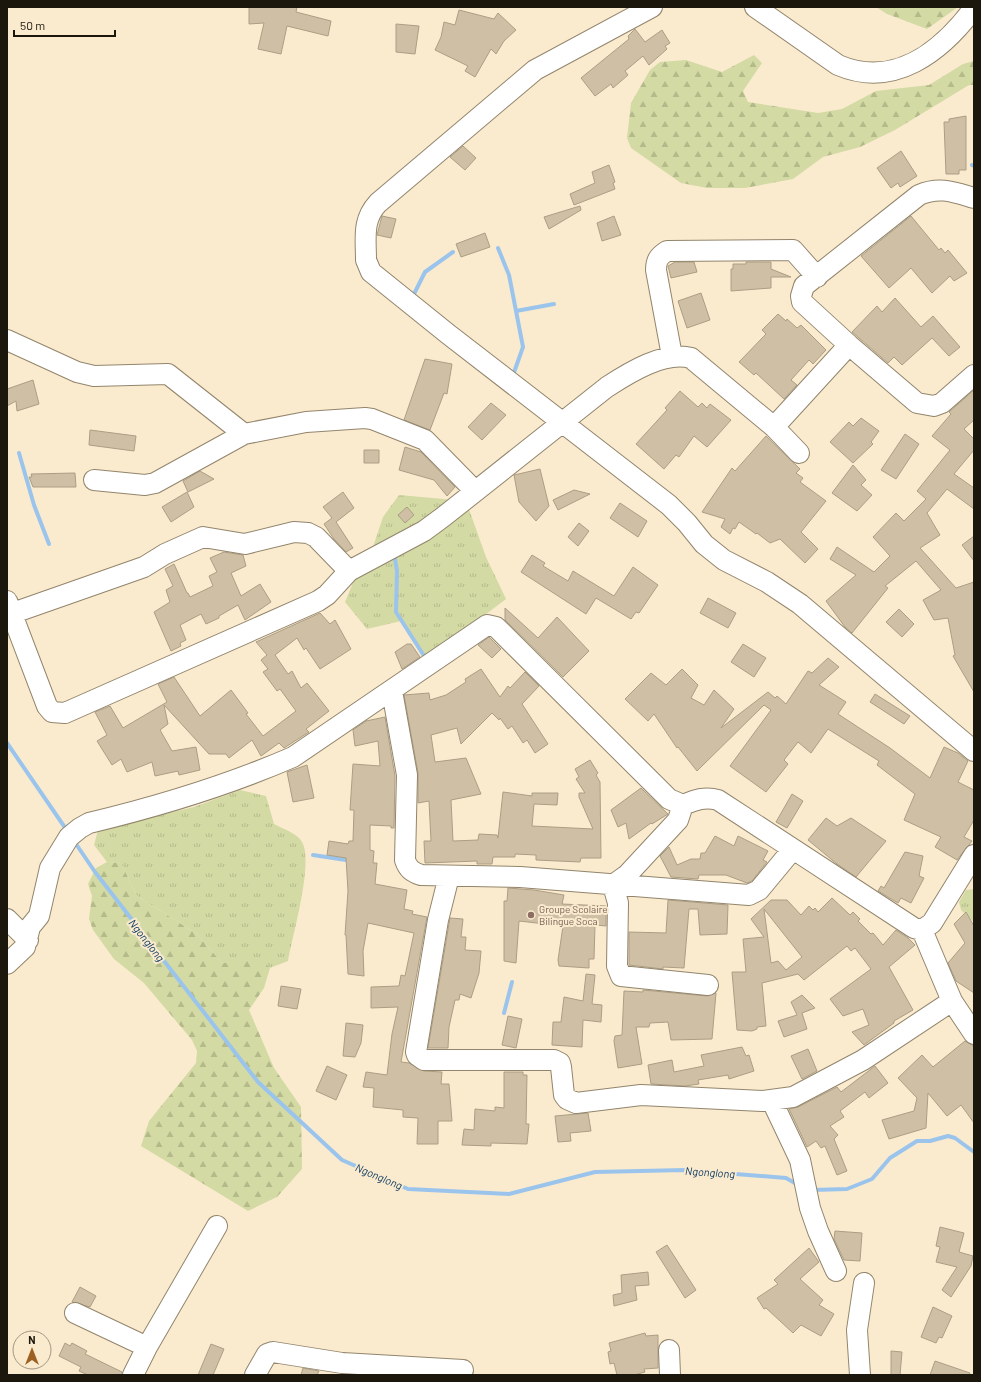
<svg xmlns="http://www.w3.org/2000/svg" width="981" height="1382" viewBox="0 0 981 1382" font-family="Barlow,sans-serif">
  <style>
    .grass { fill: url(#grass-tufts) }
    .forest { fill: url(#forest-firs) }
    .lines { fill: none; stroke-linecap: round; stroke-linejoin: round }
    .stream { stroke: #9bc4ed; stroke-width: 4 }
    .building { fill: #cfc0a5; stroke: #ac9e84; fill-rule: evenodd }
    .minor-casing { stroke: #92856c; stroke-width: 22 }
    .minor { stroke: #fff; stroke-width: 20 }
    .education-dot { fill: #8d6e63; stroke: #faebcf; stroke-width: 1.5 }
    .labels { text-anchor: middle; dominant-baseline: central; stroke-width: 4; stroke-linejoin: round; paint-order: stroke }
    .education-label { font-size: 10px; fill: #785e54; stroke: #faebcf; text-anchor: start }
    .water-label { font-size: 11px; font-style: italic; fill: #0f3c62; stroke: #faebcf }
  </style>
  <defs>
    <pattern id="grass-tufts" width="24" height="20" patternUnits="userSpaceOnUse"><rect width="24" height="20" fill="#d3daa3"/><path d="M3 7l-1-3M5 7V3M7 7l1-3M15 17l-1-3M17 17v-4M19 17l1-3" fill="none" stroke="#b5ba8b"/></pattern>
    <pattern id="forest-firs" width="22" height="20" patternUnits="userSpaceOnUse"><rect width="22" height="20" fill="#d3daa3"/><path d="M5 1l3.5 6h-7zM16 11l3.5 6h-7z" fill="#b5ba8b"/></pattern>
  </defs>
  <rect width="100%" height="100%" fill="#faebcf"/>
  <path class="grass" d="M399 495 466 501 486 557 506 599 427 659 401 621 367 629 345 602 357 573 368 562 383 517Z
    M240 790 266 796 274 824C283 829 297 833 302 842 314 862 292 937 288 961L270 968 261 960 222 963 197 934 137 896 121 863 107 862 94 845 98 830 194 807Z
    M974 889V922L961 910 959 902 966 890Z"/>
  <path class="forest" d="M876 7H958L927 29 887 14Z
    M754 55 762 63 743 91 748 102 818 113 842 109 876 91 929 85 963 64 974 61V85H969L895 130 860 147 823 157 793 179 745 188H707L681 183 631 148 627 138 631 103 650 70 660 62 686 60 722 72Z
    M107 862 121 863 137 896 197 934 222 963 261 959 270 968 264 988 249 1010 274 1068 301 1107 302 1169 277 1197 248 1211 141 1146 149 1121 196 1063 197 1051 192 1040 144 983 114 959 93 930 89 919 92 896 88 884 96 868Z"/>
  <g class="lines">
    <path class="stream" d="M972 165 974 166
      M498 248 509 275 523 347 512 378
      M412 298 425 272 453 252
      M516 311 554 304
      M19 453 34 505 49 544
      M394 553 397 571 396 612 426 659
      M7 743 68 832
      M74 841 95 872 258 1082 342 1160 408 1189 509 1194 595 1172 685 1170 786 1178 800 1186
      M313 855 346 860
      M504 1013 512 982
      M812 1190 847 1189 872 1179 890 1158 917 1141H930L948 1136 955 1138 974 1152"/>
  </g>
  <path class="building" d="M249 7H297L296 12 331 21 328 36 287 26 281 54 258 49 264 23 249 24Z
    M459 10 494 19 498 13 516 30 504 41 496 54 491 49 475 77 465 71 468 66 435 50 441 37 444 22 455 25Z
    M396 24 419 26 415 54 396 52Z
    M635 29 645 42 662 30 670 43 665 46 667 49 649 65 643 56 625 71 628 75 613 88 611 84 595 96 581 78 629 39 628 36Z
    M966 116V170H959V174H946L944 122H949V119Z
    M463 146 476 158 465 170 450 157Z
    M901 151 917 176 900 187 898 183 891 188 877 168Z
    M609 165 615 182 613 183 615 189 574 205 570 194 595 183 592 172Z
    M580 206 581 210 549 229 544 217Z
    M382 216 396 219 391 238 377 235Z
    M614 216 621 235 602 241 597 223Z
    M911 216 939 250 941 248 945 253 948 250 967 273 954 281 950 276 932 293 911 268 889 288 861 256Z
    M485 233 490 247 461 257 456 244Z
    M675 262H694L697 272 671 278 668 266Z
    M746 262H771V269L791 277H771V288L731 291V269H733V264H746Z
    M701 293 710 320 687 328 678 301Z
    M895 298 921 327 933 316 960 347 949 356 932 338 902 365 894 357 888 363 852 332 877 306 882 312Z
    M778 314 786 321 787 319 797 328 801 325 826 350 813 364 809 360 791 380 797 385 784 399 756 373 754 375 739 362 766 334 762 330Z
    M425 359 452 364 447 394 444 393 430 430 404 420Z
    M33 380 39 404 17 411 16 401 7 406V389Z
    M974 390V420L964 429 974 439V450L954 474 974 488V509L947 489 927 513 940 535 920 548 956 588 974 582V692L953 656 955 655 948 618 934 620 923 600 941 590 916 561 885 586 888 588 852 633 845 627 826 601 856 575 830 559 837 547 874 572 890 556 873 537 896 513 904 521 926 499 917 491 950 450 932 436 951 414 949 412Z
    M680 391 698 407 702 403 707 408 710 404 731 420 707 447 694 436 679 457 676 455 664 469 636 444 667 410 665 408Z
    M491 403 506 415 482 440 468 427Z
    M861 418 879 431 871 442 873 444 853 463 830 442 849 422 853 426Z
    M90 430 136 436 134 451 89 445Z
    M905 434 919 444 896 479 881 470Z
    M766 436 800 469 796 473 803 478 800 482 826 501 801 532 818 549 805 563 780 539 770 543 757 533 756 534 739 522 735 529 733 528 730 534 721 527 725 519 702 512 732 468 735 471Z
    M405 447 421 452 455 487 447 496 434 480 399 470Z
    M364 450H379V463H364Z
    M853 465 866 480 861 485 872 495 857 511 832 493Z
    M540 469 549 506 536 521 519 502 514 475Z
    M200 471 214 479 188 492 183 481Z
    M75 473 76 487H33L29 477H32L31 474Z
    M574 490 590 494 558 510 553 500Z
    M187 492 194 507 171 522 162 507Z
    M343 492 354 508 336 522 353 548 346 552 334 539 324 524 332 518 323 507Z
    M620 503 647 521 638 537 610 518Z
    M407 507 414 515 405 523 398 515Z
    M579 523 589 531 578 546 568 537Z
    M974 536V561L962 545Z
    M224 552 243 555 246 566 231 573 241 596 260 584 271 602 245 620 238 605 219 616V618L206 624 201 614 180 625 186 640 180 643 181 646 171 651 154 612 170 602 166 590 173 586 165 569 174 564 187 593H188L190 597 213 586 209 576 217 572 210 558Z
    M532 555 545 563 543 566 568 581 573 571 614 596 633 567 658 585 639 613 636 612 631 619 596 598 586 614 521 572Z
    M708 598 736 613 728 628 700 613Z
    M505 608 538 638 557 617 589 651 563 677 505 620Z
    M899 609 914 624 902 637 886 622Z
    M320 613 330 624 335 620 351 649 320 669 306 648 304 650 297 638 275 655 288 674 292 671 301 688 307 683 329 711 306 729 309 732 284 748 279 743 261 756 252 740 229 758 226 754H209L164 705 168 724 160 730 172 751 196 747 200 770 179 775 178 771 155 776 152 762 127 772 121 759 112 765 97 741 107 735 95 712 110 706 123 728 167 702 158 684 174 677 200 716 231 690 248 713 246 714 263 736 296 711 280 689 277 691 263 672 268 669 261 660 267 655 256 642Z
    M489 637 501 649 492 658 478 645Z
    M407 644H411L420 657 402 669 395 652Z
    M743 644 766 658 754 677 731 662Z
    M828 658 839 667 819 685 846 702 838 714 890 748 930 778 944 747 958 753 968 761 958 782 974 790V820L964 837 972 841 957 860 935 847 941 837 904 820 915 794 877 765 879 761 828 729 811 753 798 742 784 760 788 764 766 792 730 766 771 710 764 705 697 771 678 747 677 748 654 714 648 721 625 699 651 673 666 685 682 669 698 685 691 698 704 705 714 690 734 709 721 728 768 692 775 698 777 696 786 704 808 671 812 673Z
    M481 669 500 697 508 686 510 688 525 672 539 686 522 704 548 744 535 753 527 740 523 743 512 726 508 729 500 718 499 720 492 713 461 744 457 728 431 735 435 762 466 758 481 794 451 800 453 841 478 840 479 834 497 835 498 838 503 792 532 796V793H558L557 805 534 804 532 826 593 829 579 797V793H585L576 779 579 777 575 769 590 760 598 773 596 775 600 782 601 858H581L580 862 536 860V855L515 854V857H493L492 864H477V861L425 863 424 841H431L429 801 418 803V773L404 695 429 693 430 700 446 695 466 682 465 679Z
    M875 694 910 716 904 724 870 702Z
    M385 717 395 776 394 828H391V826L370 825V850L374 851 373 863H377L375 884 407 890 404 909 413 911 412 914 427 917 401 1062 409 1063 424 1071 442 1072 441 1084H449L452 1121H438V1144H417L418 1118 403 1117V1110L373 1107 374 1088 363 1087 366 1072 387 1075 392 1034 398 1007 371 1008V987L399 986 401 975 405 976 414 933 368 923 363 951 364 976 348 974 346 935H345L348 891 346 858 327 855 329 841 348 844 349 841H353L354 810H350L353 764 380 766 378 741 355 746 353 730 366 721Z
    M307 765 314 798 293 802 287 772Z
    M641 788 668 814 652 824 651 823 629 839 626 823 618 827 611 810Z
    M792 794 803 801 787 828 776 822Z
    M826 818 837 826 851 818 886 841 856 877 837 864 808 840Z
    M715 836 734 846 738 836 768 851 763 860 767 862 752 881 747 883 726 875H699L698 879 671 877 660 856 669 847 677 865 691 859H700L701 853H705Z
    M905 852 923 856 919 876 924 878 911 903 901 898 898 903 878 891 881 886 884 888Z
    M508 888 534 890 564 895 562 904 606 906V926L595 925 594 959H589V968L559 966 558 960 563 926 519 921 516 963 504 961V901H507Z
    M832 898 850 915 853 912 860 919 858 921 871 934 873 933 883 945 896 930 908 938 915 945 889 967 913 1010 894 1021V1023L864 1045 852 1032 869 1025 863 1009 843 1016 830 999 871 969 855 948 851 951 847 946 804 980 798 974 762 983 766 1026 757 1027V1029L752 1031 737 1030 732 972H746L743 939 764 937 751 919 771 900H787L801 915 809 906 813 910 815 908 818 912ZM764 909 802 957 786 970 778 961 771 963Z
    M668 900 728 905 727 934 700 935 698 909H689L684 968 663 967V969L629 965V932L666 933Z
    M966 912 974 926V993L956 981 948 963 965 943 954 924Z
    M450 918 463 919 461 937H466L465 950 481 951 479 973 471 998 460 994 459 1000H455L449 1027 448 1048H428Z
    M586 974 595 975 592 1004 602 1005 601 1022 583 1020 582 1047 552 1045 553 1022H561L564 997 583 1001Z
    M281 986 301 989 297 1009 278 1006Z
    M643 990 707 996 716 993 712 1039 671 1040 668 1022 650 1023 649 1027H636L642 1064 618 1068 614 1041 615 1036 622 1035 624 991 643 992Z
    M802 995 815 1008 802 1013 807 1029 784 1037 778 1021 797 1015 791 1002Z
    M508 1016 522 1019 516 1048 502 1045Z
    M346 1023 363 1025 361 1043 355 1057 343 1056Z
    M965 1041 974 1046V1123L961 1105 947 1116 928 1093 926 1128 889 1139 882 1120 914 1111 917 1098 898 1078 922 1055 933 1067Z
    M742 1047 746 1056 749 1055 754 1071 729 1079 728 1075 698 1080 699 1084 685 1086 651 1084 648 1065 672 1060 674 1072 704 1066 701 1055Z
    M808 1049 817 1071 802 1079 791 1056Z
    M327 1066 347 1075 336 1100 316 1091Z
    M875 1066 888 1083 869 1098 865 1092 840 1111 844 1117 830 1126 838 1135 834 1139 847 1171 837 1175 825 1146 821 1148 816 1141 807 1147 789 1109 798 1107 837 1087 841 1092Z
    M504 1072H523V1075H527L526 1124H529L527 1144 491 1143V1146L462 1145 464 1129 474 1130 475 1109 495 1111V1107L504 1108Z
    M588 1113 591 1131 570 1133 571 1141 558 1142 555 1116Z
    M940 1227 964 1233 959 1252 973 1256 971 1266 951 1297 942 1290 957 1267 936 1262 940 1247 936 1246Z
    M835 1231 862 1233 860 1261 844 1260 834 1239Z
    M667 1245 696 1290 685 1298 656 1252Z
    M809 1248 819 1262 800 1279 823 1300 819 1305 834 1314 821 1336 801 1325 793 1333 766 1308 764 1309 757 1298 778 1284 774 1280Z
    M648 1272 649 1285 635 1286 637 1300 614 1306 613 1295 622 1293 621 1275Z
    M80 1287 96 1296 90 1307 72 1302Z
    M933 1307 952 1316 942 1338 939 1337 936 1343 921 1337Z
    M645 1333 646 1336 658 1335V1368L644 1369 645 1372 634 1375H617L614 1363 610 1364 608 1352 611 1351 609 1343Z
    M65 1343 70 1346 72 1343 87 1351 85 1354 122 1372V1375H88L79 1371 81 1367 59 1356Z
    M211 1344 224 1349 213 1375H198Z
    M891 1351 902 1352 900 1375H891Z
    M935 1361 970 1373 969 1375H930Z
    M303 1368 319 1371 317 1375H301Z"/>
  <g class="lines">
    <g class="minor-casing">
      <path id="minor" d="M652 7 535 70 378 203C362 220 366 238 366 260L371 272 448 334 669 505 687 523 704 544 724 560 767 582 800 604 974 751
        M755 7 838 65C894 89 941 52 974 8
        M974 198C954 192 939 186 919 195L804 286 801 296 802 302 849 345 917 403 934 406 942 403 974 375
        M7 340 77 372 94 376 168 374 244 434
        M672 356 656 270C656 260 659 256 667 251L793 250 817 277
        M774 427 849 345
        M94 480 145 485 155 483 244 434 306 422 365 418 372 419 425 440 475 491
        M7 601 47 706 52 712 65 713 318 601 327 595 349 571 424 531 443 517 607 387C630 372 664 351 691 358L774 427 799 453
        M13 613 144 567 165 554 203 537 245 544 294 532 308 533 316 537 349 571
        M392 691 407 775 405 860C408 869 412 872 421 875L520 877 749 895 759 890 793 849
        M449 876 438 920 416 1052 417 1055 424 1060H554L560 1063 561 1067 564 1095 567 1099 576 1103 641 1095 762 1101 793 1097 863 1060 952 1001
        M613 885 618 903 617 966 621 976 708 985
        M613 885 627 875 678 820 683 805
        M7 919 28 940
        M922 930 952 1001 974 1034
        M7 964 25 947 30 927 39 916 50 868 69 837 80 828 89 823C160 806 226 786 293 757L487 625 496 627 669 799 683 805C695 800 705 796 718 800L914 928 922 930 932 923 974 855
        M772 1101 800 1160 810 1208 818 1231 836 1271
        M75 1313 147 1347
        M669 1350 670 1375
        M133 1375 147 1347 217 1226
        M255 1375 267 1354 273 1352 342 1363 463 1370
        M860 1375 857 1330 864 1283"/>
    </g>
    <use href="#minor" class="minor"/>
  </g>
  <circle class="education-dot" cx="531" cy="915" r="4"/>
  <g class="labels">
    <g class="education-label">
      <text x="539" y="909">Groupe Scolaire<tspan x="539" dy="12">Bilingue Soca</tspan></text>
    </g>
    <g class="water-label">
      <text transform="translate(147 940) rotate(52)">Ngonglong</text>
      <text transform="translate(710 1172) rotate(4)">Ngonglong</text>
      <text transform="translate(379 1176) rotate(23)">Ngonglong</text>
    </g>
  </g>
  <rect width="981" height="1382" fill="none" stroke="#1c170d" stroke-width="16"/>
  <g transform="translate(32 1350)"><circle r="19" fill="#faebcf" stroke="#a19681"/>
  <path d="M0-3L7 15L0 10L-7 15Z" fill="#9c6122"/>
  <text y="-6" font-size="11" font-weight="bold" text-anchor="middle" fill="#1c170d">N</text>
  </g>
  <path d="M14 30v6h101v-6" fill="none" stroke="#1c170d" stroke-width="2"/>
  <text x="20" y="30" font-size="12" fill="#1c170d" stroke="#faebcf" stroke-width="3" paint-order="stroke">50 m</text>
</svg>
